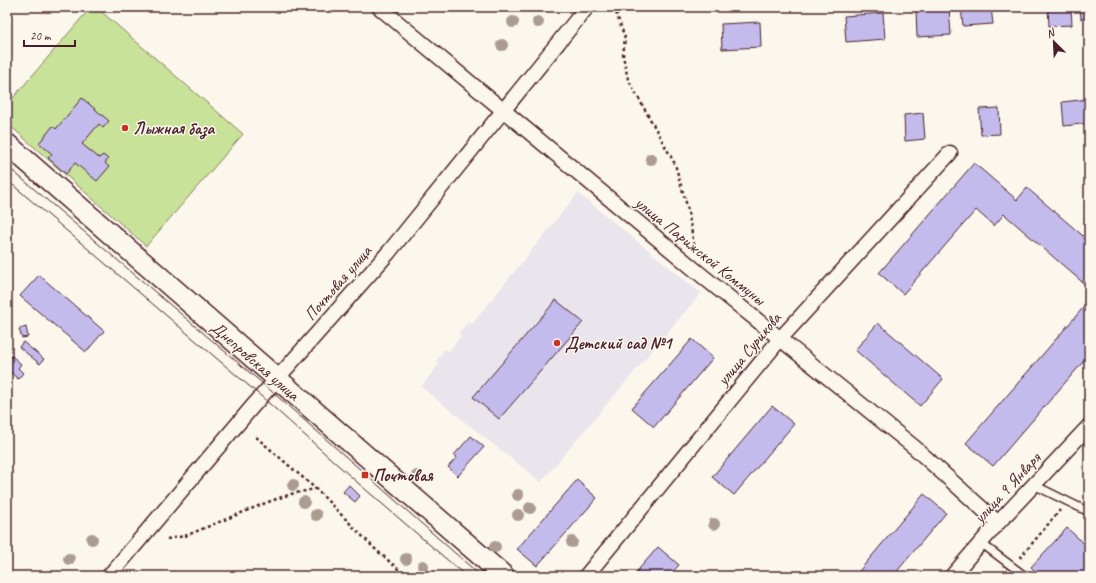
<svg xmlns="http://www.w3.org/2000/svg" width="1096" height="583" viewBox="0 0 1096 583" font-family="Caveat,sans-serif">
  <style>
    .built { fill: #eae5ec }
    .green { fill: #c8e299; stroke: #898062 }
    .building { fill: #c4bbed; stroke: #4a1f2b }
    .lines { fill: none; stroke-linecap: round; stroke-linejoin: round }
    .lane-casing { stroke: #4a1f2b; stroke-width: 10 }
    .street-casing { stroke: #4a1f2b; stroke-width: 17 }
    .secondary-casing { stroke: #4a1f2b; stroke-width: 23 }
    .path { stroke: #4a1f2b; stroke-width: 2.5; stroke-dasharray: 3 3; stroke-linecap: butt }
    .lane { stroke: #fbf7ec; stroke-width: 7 }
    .street { stroke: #fbf7ec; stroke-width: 14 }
    .secondary { stroke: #fbf7ec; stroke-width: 20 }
    .tram { stroke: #4a1f2b; stroke-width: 1 }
    .tree { fill: #ab9b91 }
    .poi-dot { fill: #c8321e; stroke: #fbf7ec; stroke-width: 1.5 }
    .labels { text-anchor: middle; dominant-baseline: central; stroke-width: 3; stroke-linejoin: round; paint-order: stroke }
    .poi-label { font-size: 17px; font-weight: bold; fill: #4a1f2b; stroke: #fbf7ec; text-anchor: start }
    .street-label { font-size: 17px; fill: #4a1f2b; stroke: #fbf7ec }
  </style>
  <rect width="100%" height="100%" fill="#fbf7ec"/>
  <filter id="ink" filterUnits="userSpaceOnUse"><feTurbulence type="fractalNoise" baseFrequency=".025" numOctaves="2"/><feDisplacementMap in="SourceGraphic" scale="8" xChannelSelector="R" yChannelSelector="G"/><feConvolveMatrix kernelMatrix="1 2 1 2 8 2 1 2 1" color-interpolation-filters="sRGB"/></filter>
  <g filter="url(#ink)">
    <path class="built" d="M578 193 701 293 541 482 421 387 439 364 436 361 445 349 449 351 461 336 458 333 469 321 472 324Z"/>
    <path class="green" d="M91 7H96L243 134 146 246 7 123V105Z"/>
    <path class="building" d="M961 7H991L993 24 963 26Z
      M1048 7H1071L1072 25 1049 26Z
      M1080 7H1089V18L1081 19Z
      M949 8 951 35 917 37 916 10Z
      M883 13 885 39 846 42 844 16Z
      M760 22 761 47 722 49 721 24Z
      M82 98 109 121 103 128 99 124 82 144 99 158 103 155 108 159 105 163 109 167 97 181 75 163 66 174 48 158 52 154 39 143 53 126 56 129Z
      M1089 99V123L1064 126 1062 102Z
      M999 108 1000 134 981 135 979 109Z
      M923 113 925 139 905 141 904 115Z
      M974 163 1017 200 1027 188 1089 241V288L1004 214 994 226 976 210 903 294 879 273Z
      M39 275 104 331 86 352 20 296Z
      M556 300 583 322 499 419 473 397Z
      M1089 301V355L993 466 966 443Z
      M878 323 943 379 920 406 855 350Z
      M26 327 28 337 22 338 19 329Z
      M692 339 713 358 654 427 632 408Z
      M23 342 44 359 40 364 19 347Z
      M12 356 21 364 18 368 23 373 18 379 7 369V363Z
      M772 406 794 424 734 495 712 477Z
      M471 436 484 447 458 476 448 467 457 457 454 455Z
      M577 480 597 498 537 566 517 549Z
      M349 485 360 496 355 502 343 492Z
      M924 494 946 513 893 576H855Z
      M1067 528 1089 548V574L1087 576H1040L1031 567Z
      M658 547 679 565 669 576H633Z"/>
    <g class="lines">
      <g class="lane-casing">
        <path id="lane" d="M1034 485 1087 511 1089 509
          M981 543 1025 576"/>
      </g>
      <g class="street-casing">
        <path id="street" d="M379 7 700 274 914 447 998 523
          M109 576 252 407 389 252 587 7
          M586 576 780 339 950 153
          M952 576 998 523 1089 426"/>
      </g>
      <g class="secondary-casing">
        <path id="secondary" d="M7 144 504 576"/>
      </g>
      <path class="path" d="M614 7 625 38 623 56 628 79 675 164 687 206 695 250
        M256 437 316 489 374 548 406 576
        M167 539 185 536 268 502 291 494 315 489
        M1020 558 1060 510"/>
      <use href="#lane" class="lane"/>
      <use href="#street" class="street"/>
      <use href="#secondary" class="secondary"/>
      <path class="tram" d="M7 166 269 389 481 576
        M7 180 262 397 358 483 466 576"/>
    </g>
    <g class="tree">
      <circle cx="513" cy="22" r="6"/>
      <circle cx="538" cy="22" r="6"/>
      <circle cx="502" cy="45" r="6"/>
      <circle cx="651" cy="159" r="6"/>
      <circle cx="417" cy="476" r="6"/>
      <circle cx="293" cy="485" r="6"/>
      <circle cx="518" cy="495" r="6"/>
      <circle cx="304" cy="502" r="6"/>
      <circle cx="530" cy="508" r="6"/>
      <circle cx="316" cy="515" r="6"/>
      <circle cx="518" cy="515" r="6"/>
      <circle cx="714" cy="524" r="6"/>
      <circle cx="92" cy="539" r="6"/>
      <circle cx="572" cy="542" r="6"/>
      <circle cx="495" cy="547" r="6"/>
      <circle cx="69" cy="559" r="6"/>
      <circle cx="406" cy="559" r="6"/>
      <circle cx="423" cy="566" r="6"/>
    </g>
  </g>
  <g class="poi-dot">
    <circle cx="125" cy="128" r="4"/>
    <circle cx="557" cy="343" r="4"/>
    <rect x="361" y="471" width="8" height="8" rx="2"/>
  </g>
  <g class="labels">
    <g class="poi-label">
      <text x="133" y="128">Лыжная база</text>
      <text x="565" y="343">Детский сад №1</text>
      <text x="373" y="475">Почтовая</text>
    </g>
    <g class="street-label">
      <text transform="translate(700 251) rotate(39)">улица Парижской Коммуны</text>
      <text transform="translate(338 283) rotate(-49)">Почтовая улица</text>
      <text transform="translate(749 349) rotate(-50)">улица Сурикова</text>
      <text transform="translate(255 361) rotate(41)">Днепровская улица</text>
      <text transform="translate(1007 488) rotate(-47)">улица 9 Января</text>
    </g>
  </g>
  <rect width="1096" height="583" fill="none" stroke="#fbf7ec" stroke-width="24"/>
  <rect x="12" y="12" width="1072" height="559" fill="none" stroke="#4a1f2b" stroke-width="1.5" filter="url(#ink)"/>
  <g transform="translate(1054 42) rotate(336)" stroke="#fbf7ec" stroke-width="3" paint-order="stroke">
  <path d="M0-3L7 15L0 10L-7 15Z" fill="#4a1f2b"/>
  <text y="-6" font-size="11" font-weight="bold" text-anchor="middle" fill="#4a1f2b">N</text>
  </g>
  <path d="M24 40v6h51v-6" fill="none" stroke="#4a1f2b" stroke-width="2"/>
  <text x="30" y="40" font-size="12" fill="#4a1f2b" stroke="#fbf7ec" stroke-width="3" paint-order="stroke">20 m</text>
</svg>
